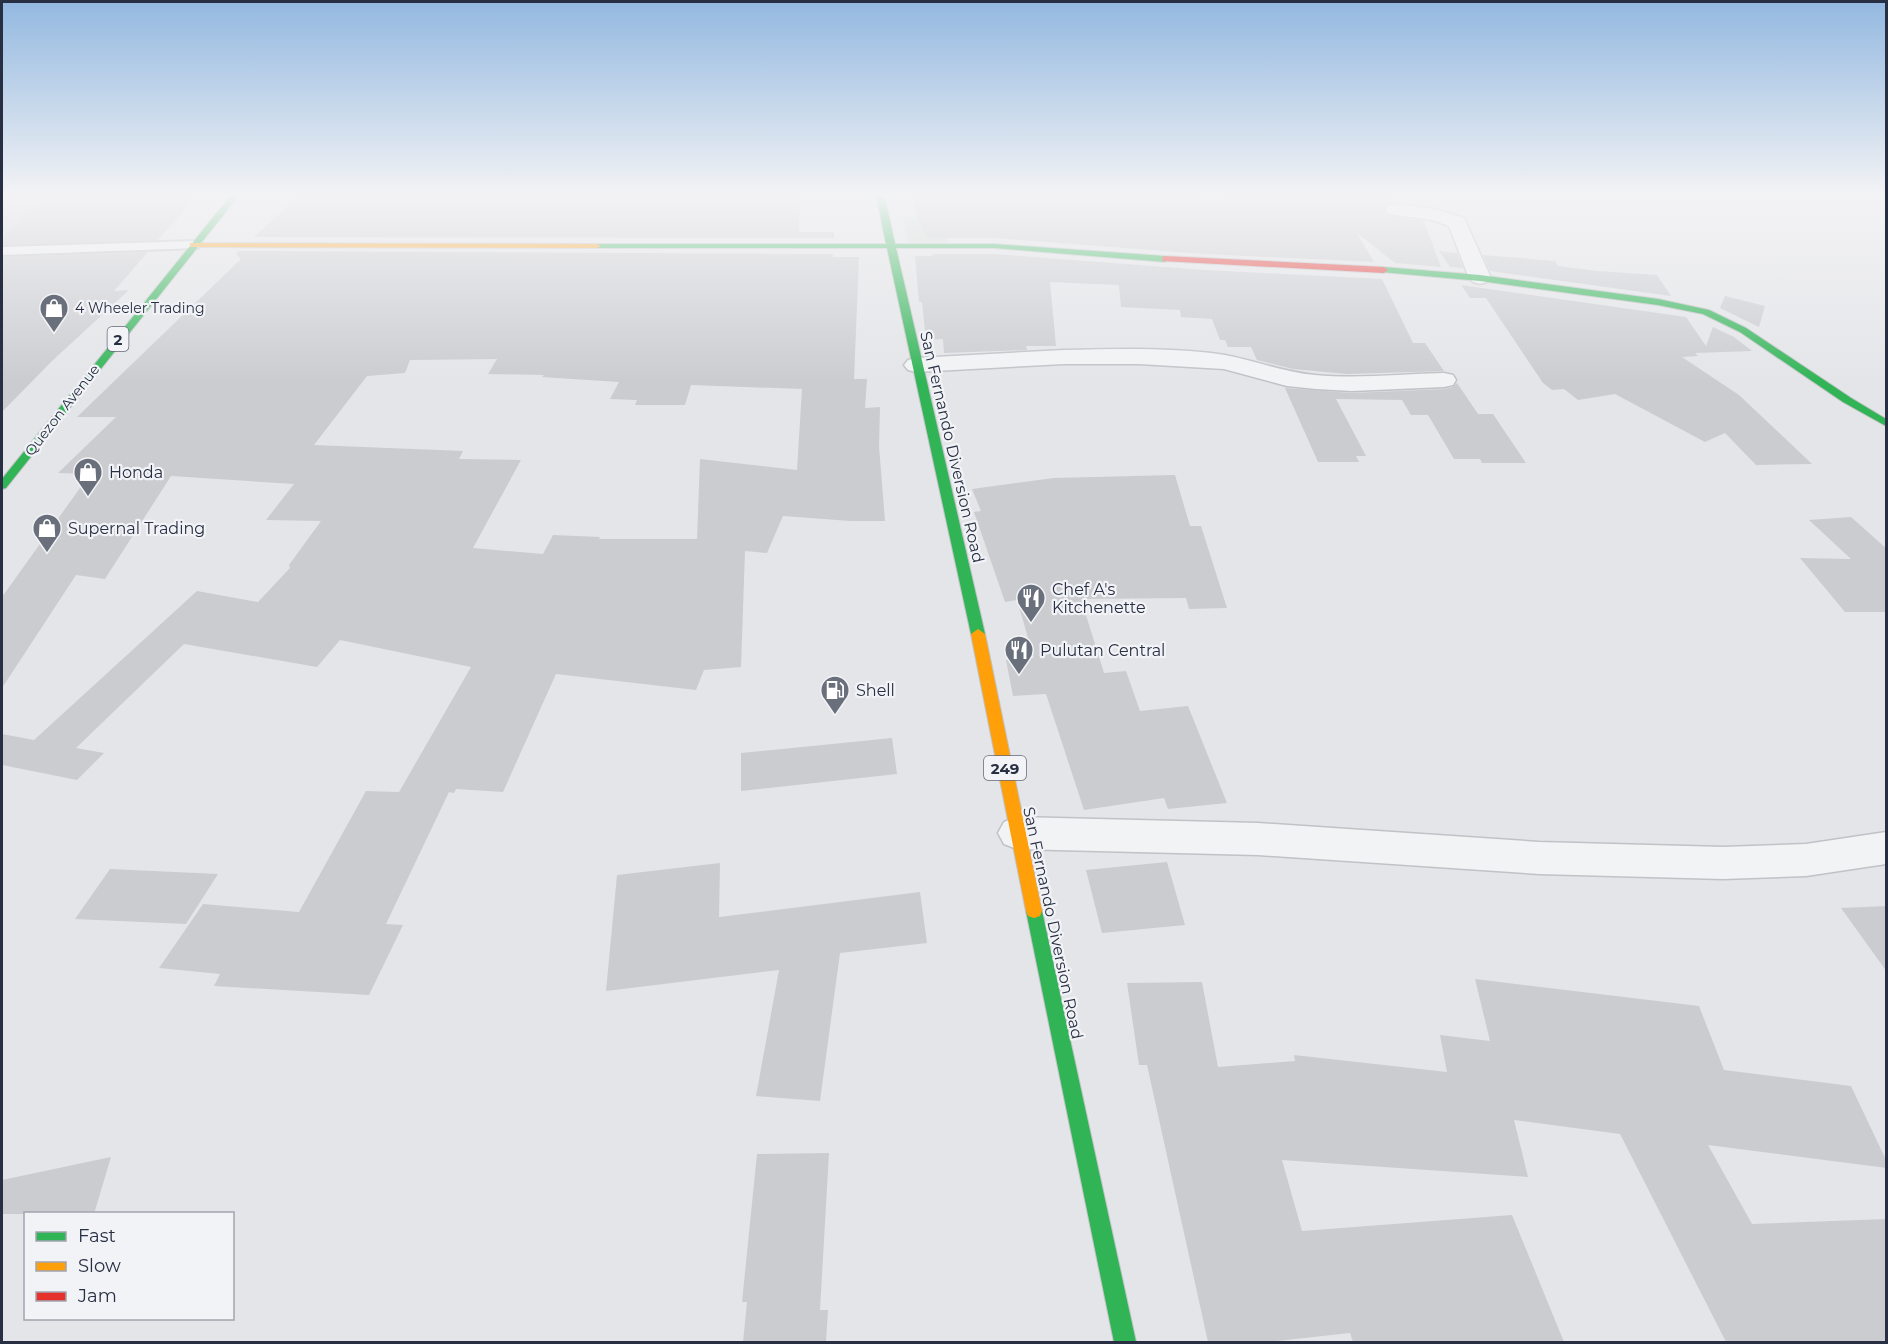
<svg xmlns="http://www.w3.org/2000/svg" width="1888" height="1344" viewBox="0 0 1888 1344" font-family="Montserrat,sans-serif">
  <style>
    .built { fill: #d4d6dd }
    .green { fill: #d2dcd4 }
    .building { fill: #cbccd0; fill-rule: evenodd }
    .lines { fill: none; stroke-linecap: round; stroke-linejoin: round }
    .lane-casing { stroke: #c1c2c6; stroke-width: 4 }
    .street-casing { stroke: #c1c2c6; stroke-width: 3 }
    .fast-casing { stroke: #c1c2c6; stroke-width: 2 }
    .slow-casing { stroke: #c1c2c6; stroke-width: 2 }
    .jam-casing { stroke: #c1c2c6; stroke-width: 2 }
    .lane { fill: #f2f3f5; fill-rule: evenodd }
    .street { fill: #f2f3f5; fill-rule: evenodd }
    .fast { fill: #30b455; fill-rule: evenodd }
    .slow { fill: #ff9f0a; fill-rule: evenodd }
    .jam { fill: #e5322d; fill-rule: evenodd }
    .labels { text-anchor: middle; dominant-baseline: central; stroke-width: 4.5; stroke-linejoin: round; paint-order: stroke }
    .far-poi-label { font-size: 14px; fill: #292f42; stroke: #f1f3f7; text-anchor: start }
    .far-street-label { font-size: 14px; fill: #292f42; stroke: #f1f3f7 }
    .shield { fill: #f1f3f7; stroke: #656a78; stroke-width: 1.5 }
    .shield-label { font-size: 15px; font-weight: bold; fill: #292f42 }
    .street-label { font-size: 16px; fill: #292f42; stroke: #f1f3f7 }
    .poi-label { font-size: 16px; fill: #292f42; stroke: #f1f3f7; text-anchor: start }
  </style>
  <rect width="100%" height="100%" fill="#e4e5e8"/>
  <path class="built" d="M2 194H157L109 246 2 252Z"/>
  <path class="green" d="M943 216 949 247 909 249 904 217Z"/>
  <path class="building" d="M58 194H198L158 240 2 245V238L38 205H46Z
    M301 194H800L799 232H834V238L254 237Z
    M910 194H1112L1226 201 1223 194H1384L1391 203 1383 209 1386 215 1424 221 1441 267 1395 263 1356 232 1374 262 1205 254 994 238H926Z
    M238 251 833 254V257H859L854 379H867L865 408 880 407 879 446 885 521H850L783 516 767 553 745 551 741 667 704 670 696 690 556 674 503 792 456 789 454 793 449 792 386 924 403 925 369 995 214 986 220 974 159 968 203 904 299 912 366 791 399 792 471 667 340 640 317 667 184 644 76 748 104 753 77 780 2 765V734L34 740 197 591 258 602 290 568 289 565 321 521 266 520 294 484 171 476 105 579 76 575 2 688V597L90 474 58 473 116 417H77L241 259 236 254ZM497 359 488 374 544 375 542 377 619 382 610 399 637 400 635 405H685L691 385 802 389 797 470 700 459 697 539H599L600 537 553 535 543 554 473 548 521 460 459 459 463 451 314 445 367 376 405 373 410 360Z
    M1439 251 1457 253 1463 268 1450 267Z
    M148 252 114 291 129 290 52 361 2 412V257Z
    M932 254H994L1205 270 1382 279 1413 343H1425L1444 371 1347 374 1293 369 1257 360 1251 347H1228L1225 340H1220L1212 319 1181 317 1180 310 1121 307 1119 285 1050 282 1056 346H1026L1027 350 944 353 943 339 926 340 922 302H919L915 256H933Z
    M1483 255 1555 261 1558 266 1597 271 1657 275 1671 296 1490 271Z
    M1461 285 1686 317 1706 346 1713 327 1734 337 1752 351 1695 353 1698 356 1682 357 1739 395 1812 464 1756 465 1725 433 1705 442 1615 394 1578 400 1564 389 1552 390 1543 383 1486 298H1470Z
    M1725 296 1765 306 1759 327 1720 308Z
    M1457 383 1478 414H1493L1526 463H1482L1480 459H1454L1428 415H1411L1402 400 1336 399 1366 456H1356L1359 462H1318L1285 388 1352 393 1444 389 1453 387Z
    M1175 475 1190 526H1201L1227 608 1189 609 1186 598 1081 599 1104 673 1126 671 1140 711 1188 706 1227 803 1168 809 1164 798 1084 810 1046 694 1013 696 1006 660 1034 658 1017 600 1005 602 974 512 981 511 972 489 1054 478Z
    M1851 517 1887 549V612H1845L1800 558 1851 559 1809 520Z
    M892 738 897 774 741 791V753Z
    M1167 862 1185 925 1102 933 1086 870Z
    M720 863 719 917 920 892 927 943 840 953 820 1101 756 1096 779 970 606 991 617 875Z
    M110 869 218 874 186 924 75 919Z
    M1887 906V972L1841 908Z
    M1475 979 1699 1006 1724 1070 1851 1086 1887 1162V1168L1708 1145 1752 1224 1887 1219V1342H1726L1620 1134 1514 1120 1528 1177 1282 1160 1302 1231 1512 1215 1564 1342H1353L1350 1333 1267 1342H1208L1147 1065H1139L1127 983 1202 982 1218 1067 1295 1061 1294 1055 1447 1072 1440 1035 1490 1041Z
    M829 1153 820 1310H828L826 1342H743L747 1302H742L757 1154Z
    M111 1157 94 1214H2V1180Z"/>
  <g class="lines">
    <g class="lane-casing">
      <path id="lane" d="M193 241 198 242 200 245 198 248 2 255V247Z"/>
    </g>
    <g class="street-casing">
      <path id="street" d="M1395 204 1434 209 1464 218 1491 278 1487 282 1480 284 1473 282 1469 278 1449 226 1432 220 1388 214 1385 210 1388 206Z
        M1064 350C1117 349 1173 347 1225 355 1256 361 1284 372 1315 375 1358 379 1401 374 1444 373L1453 375 1456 380 1453 385 1444 387 1352 391 1316 389 1287 386 1224 369 1139 364H1064L916 372 908 370 904 365 908 360 916 358Z
        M1017 817 1258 823 1539 842 1723 847 1806 844 1886 832V864L1806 876 1723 879 1539 874 1258 855 1017 849 1004 844 998 833 1004 822Z"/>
    </g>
    <g class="fast-casing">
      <path id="fast" d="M232 194H240L6 488 2 489V479Z
        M876 194H884L895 244H994L1165 256 1169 259 1165 262 994 248H896L985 634 978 639 971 634 887 248H597L593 246 597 244H886Z
        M1384 267 1480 275 1658 299 1709 310 1746 328 1851 398 1886 419V426L1843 402 1740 332 1703 314 1658 305 1480 281 1381 272V268Z
        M1034 904 1040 906 1042 911 1136 1342H1114L1026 911 1028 906Z"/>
    </g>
    <g class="slow-casing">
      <path id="slow" d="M190 243 597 244 601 246 597 248 193 247H190Z
        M978 629 985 634 1042 911 1040 916 1034 918 1028 916 1026 911 971 634Z"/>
    </g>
    <g class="jam-casing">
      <path id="jam" d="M1165 256 1384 267 1388 270 1384 273 1162 261V257Z"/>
    </g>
    <use href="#lane" class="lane"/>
    <use href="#street" class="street"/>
    <use href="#fast" class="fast"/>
    <use href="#slow" class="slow"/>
    <use href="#jam" class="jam"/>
  </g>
  <linearGradient id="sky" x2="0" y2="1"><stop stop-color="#92b8e0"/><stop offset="0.51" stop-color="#f3f3f5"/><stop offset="1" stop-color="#f3f3f5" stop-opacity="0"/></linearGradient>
  <rect width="1888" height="382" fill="url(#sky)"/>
  <defs>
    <g id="shop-pin" transform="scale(1.5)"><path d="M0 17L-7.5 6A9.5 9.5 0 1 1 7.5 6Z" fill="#6a6f7c" stroke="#f1f3f7"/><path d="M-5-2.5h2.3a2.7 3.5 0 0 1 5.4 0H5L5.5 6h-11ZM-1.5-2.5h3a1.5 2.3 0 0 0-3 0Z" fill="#fff"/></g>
    <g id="restaurant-pin" transform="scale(1.5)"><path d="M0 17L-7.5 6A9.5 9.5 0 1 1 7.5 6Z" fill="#6a6f7c" stroke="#f1f3f7"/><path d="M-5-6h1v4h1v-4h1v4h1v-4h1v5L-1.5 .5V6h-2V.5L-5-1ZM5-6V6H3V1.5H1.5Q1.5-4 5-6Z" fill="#fff"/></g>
    <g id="fuel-pin" transform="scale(1.5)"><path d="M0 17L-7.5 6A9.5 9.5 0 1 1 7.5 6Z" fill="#6a6f7c" stroke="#f1f3f7"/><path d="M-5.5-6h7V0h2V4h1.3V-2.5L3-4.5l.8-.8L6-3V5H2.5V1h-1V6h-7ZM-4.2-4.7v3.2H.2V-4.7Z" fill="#fff"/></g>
  </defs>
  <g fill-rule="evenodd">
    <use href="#shop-pin" x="54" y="308"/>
    <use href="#shop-pin" x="88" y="472"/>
    <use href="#shop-pin" x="47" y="528"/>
    <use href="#restaurant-pin" x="1031" y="598"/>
    <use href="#restaurant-pin" x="1019" y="650"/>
    <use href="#fuel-pin" x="835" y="690"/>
  </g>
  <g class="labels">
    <g class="far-poi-label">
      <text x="75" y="308">4 Wheeler Trading</text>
    </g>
    <g class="far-street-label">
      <text transform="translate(62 410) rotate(-52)">Quezon Avenue</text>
    </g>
    <g class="shield">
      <rect x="107.5" y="327" width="21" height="24" rx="4.5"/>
      <rect x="984" y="756" width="42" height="24" rx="4.5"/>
    </g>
    <g class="shield-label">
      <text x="118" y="339">2</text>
      <text x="1005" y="768">249</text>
    </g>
    <g class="street-label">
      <text transform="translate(952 447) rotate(77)">San Fernando Diversion Road</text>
      <text transform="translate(1053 923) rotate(78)">San Fernando Diversion Road</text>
    </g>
    <g class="poi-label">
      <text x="109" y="472">Honda</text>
      <text x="68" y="528">Supernal Trading</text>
      <text x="1052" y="589">Chef A's<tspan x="1052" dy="18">Kitchenette</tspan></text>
      <text x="1040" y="650">Pulutan Central</text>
      <text x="856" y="690">Shell</text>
    </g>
  </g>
  <rect width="1888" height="1344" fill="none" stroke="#292f42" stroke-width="6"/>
  <rect x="24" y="1212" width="210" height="108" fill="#f1f3f7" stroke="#a1a5af" stroke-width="1.5"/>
  <rect x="36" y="1232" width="30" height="9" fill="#30b455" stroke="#a1a5af" stroke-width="1.5"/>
  <text x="78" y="1242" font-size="18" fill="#292f42">Fast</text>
  <rect x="36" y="1262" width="30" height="9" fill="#ff9f0a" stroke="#a1a5af" stroke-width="1.5"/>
  <text x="78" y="1272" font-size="18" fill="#292f42">Slow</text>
  <rect x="36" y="1292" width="30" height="9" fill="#e5322d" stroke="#a1a5af" stroke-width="1.5"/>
  <text x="78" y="1302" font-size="18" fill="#292f42">Jam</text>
</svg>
